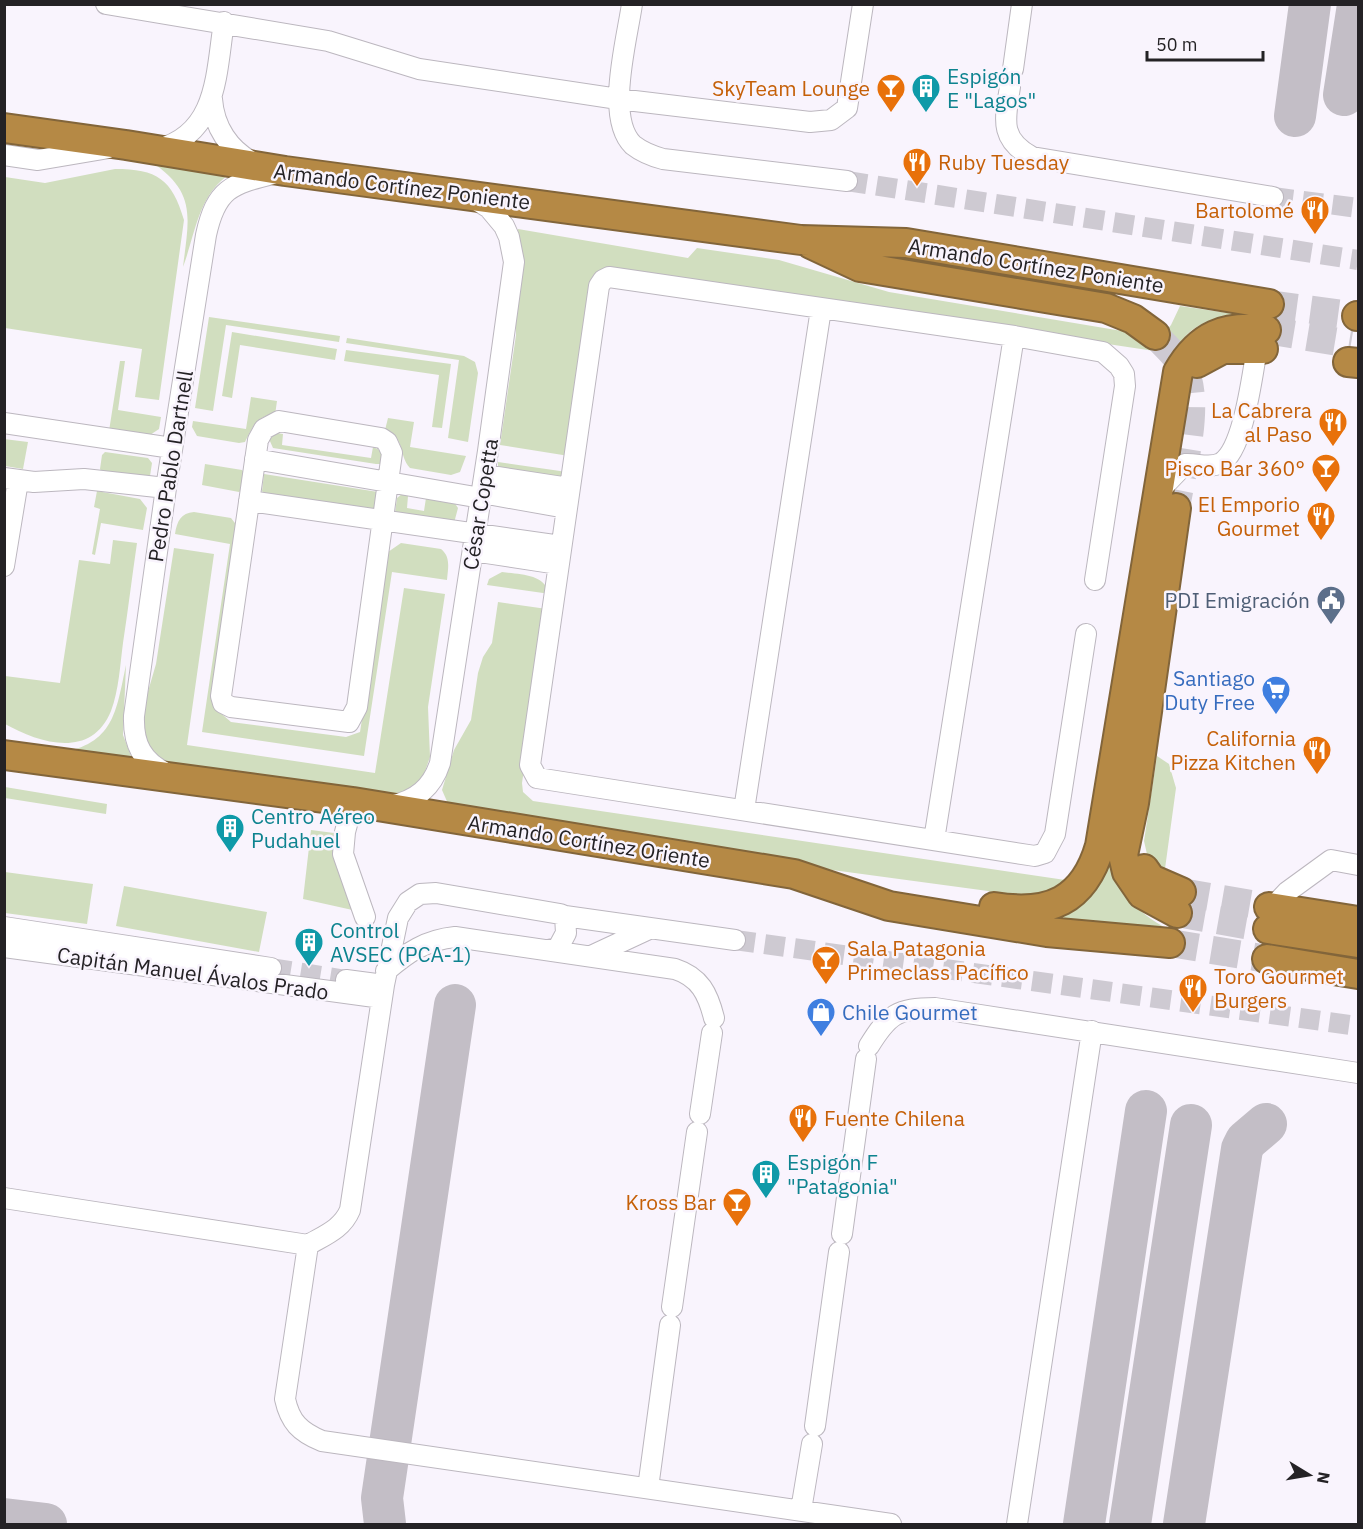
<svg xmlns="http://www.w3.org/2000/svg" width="1363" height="1529" viewBox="0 0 1363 1529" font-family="'IBM Plex Sans',sans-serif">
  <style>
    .grass { fill: #d1debf }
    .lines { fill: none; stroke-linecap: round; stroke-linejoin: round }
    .taxiway { stroke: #c3bec6; stroke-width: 42 }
    .minor-tunnel { stroke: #cecad2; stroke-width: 20; stroke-dasharray: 20 10; stroke-linecap: butt }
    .highway-tunnel { stroke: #cecad2; stroke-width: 28; stroke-dasharray: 28 14; stroke-linecap: butt }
    .minor-casing { stroke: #bcb7bf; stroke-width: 22 }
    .highway-casing { stroke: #82653a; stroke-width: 32 }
    .minor { stroke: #fff; stroke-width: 20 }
    .highway { stroke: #b58945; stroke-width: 28 }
    .labels { text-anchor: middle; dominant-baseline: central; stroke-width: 5; stroke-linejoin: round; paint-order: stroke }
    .culture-label { font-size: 21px; fill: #0d838f; stroke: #f9f4fd; text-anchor: start }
    .food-label { font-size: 21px; fill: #c56008; stroke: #f9f4fd; text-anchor: end }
    .street-label { font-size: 21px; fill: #242225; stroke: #f9f4fd }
    .service-label { font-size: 21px; fill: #4e5e75; stroke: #f9f4fd; text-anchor: end }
    .shop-label { font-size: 21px; fill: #366cbe; stroke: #f9f4fd; text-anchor: end }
  </style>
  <rect width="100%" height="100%" fill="#f9f4fd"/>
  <path class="grass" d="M150 161 231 173C198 195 196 232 183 267 189 217 197 192 150 161Z
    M115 169C157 169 172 179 184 220L159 400 135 397 142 349 5 328V177L45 183Z
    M518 229 688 258 697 248 779 260 889 292 1122 331 1141 337 1154 346 1171 325 1180 306 1263 318C1218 317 1190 315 1169 362L1161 352 606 269 569 456 500 445 516 335 515 237Z
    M209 317 340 336 339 342 226 325 213 411 195 408Z
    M232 332 337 349 335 360 240 345 232 398 222 396Z
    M347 338 464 356 475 362 478 373 468 442 448 438 459 360 346 343Z
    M346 350 451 364 442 428 432 427 439 375 344 361Z
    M120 361H125L118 410 161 417 159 429 147 437 109 431Z
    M251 397 277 401 275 415C257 414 252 428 245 442L239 443 197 436 192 427 193 421 246 429Z
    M388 418 414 422 410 447 466 456 460 472 451 475 410 468C398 455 406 438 385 430Z
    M277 433 283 434 282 445 371 458 373 447 384 452 382 464H376L273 448 269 439Z
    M4 439 28 442 23 469 5 466Z
    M105 452 148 458 152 463 150 476 145 478 102 472 100 469 102 455Z
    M498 462 567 472 557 483 498 468Z
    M205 464 242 470 246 475 242 489 239 492 202 485Z
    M264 474 378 492 376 509 371 512 265 496 262 491Z
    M97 491 140 499 147 508 143 530 101 523 95 555 92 554 100 509 94 507Z
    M402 494 408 496 407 508 424 511 426 498 454 502 458 508 454 523 395 513 397 498Z
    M194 512 231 518 238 527 216 709 231 722 346 737 360 732 388 552 401 543 441 549C451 557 448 568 447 580L392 572 364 756 202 732 230 544 175 534C177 521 181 513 194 512Z
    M113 540 137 543C132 577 128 610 123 643 120 665 119 690 111 711 91 760 39 743 5 724V676L60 683 79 560 110 564Z
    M174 548 214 554 187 745 375 773 404 588 445 594 428 707 430 757 422 780 400 798 176 770 146 749 140 719 156 664Z
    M502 572C521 575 543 573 550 594L487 585 489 579Z
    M498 602 547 609 522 783 523 792 533 801 1072 881 1059 898 1001 897 988 891 737 857 449 806 442 790 454 750 471 720 478 673 483 657 492 643Z
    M126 665 123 735 133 761 59 753C114 744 116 712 126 665Z
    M1157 756 1169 764 1176 788 1164 876 1149 863 1144 841Z
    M5 787 107 804 106 814 5 798Z
    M311 830 334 833 333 851 357 911 303 899Z
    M1110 855C1126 898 1130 908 1171 931L1040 921Z
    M5 872 93 884 87 924 5 913Z
    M124 886 267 912 259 952 116 926Z"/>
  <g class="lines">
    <path class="taxiway" d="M1344 95 1358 5
      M1295 116 1310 4
      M4 1519 46 1524
      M385 1524 382 1498 455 1005
      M1084 1524 1146 1111
      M1130 1524 1191 1125
      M1184 1524 1242 1149 1246 1141 1266 1124"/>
    <path class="minor-tunnel" d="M847 181 1358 260
      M1273 197 1358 208
      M735 940 1358 1026
      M271 968 346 980"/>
    <path class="highway-tunnel" d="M1269 304 1357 316
      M1266 330 1351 344
      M1155 335C1167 348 1183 361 1188 379 1198 416 1182 471 1176 508
      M1181 892 1269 907
      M1177 913 1268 929
      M1170 943 1267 959"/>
    <g class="minor-casing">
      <path id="minor" d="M106 4 328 41 419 69 618 99 810 122 831 120 847 108 863 4
        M632 4C627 40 605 118 633 145 642 152 652 156 663 159L847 181
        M1013 69 1022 4
        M1010 87C1005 119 999 139 1032 157L1273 197
        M212 99C214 127 229 150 254 163
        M158 149C218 134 216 73 224 22
        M4 155 38 160 109 148
        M279 421 381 438 387 442 392 453 357 707 349 722 231 707 223 703 221 696 258 440 264 429Z
        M4 423 172 448
        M255 459 481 498
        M485 475 569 488
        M4 478 34 482 84 479 166 488
        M1160 490 1185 464C1197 463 1209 469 1221 463 1244 449 1252 375 1257 349
        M482 493 566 508
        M249 501 561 546
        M473 551 558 564
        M4 566 18 481
        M1086 634 1055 834 1045 853 1035 856 537 778 530 765 599 286 603 280 609 277 1014 336 1103 352 1119 366 1124 374 1125 386 1095 580
        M168 774C142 762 133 744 134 716L166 488 206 235C216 189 231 184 273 174
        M353 802 345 832 343 854 365 917
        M390 806C416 801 432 788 440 763L488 451 514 262 509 237 504 226 489 208 473 198
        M744 810 821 309
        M934 840 1014 336
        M1273 907 1287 892 1331 860 1358 865
        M565 916 735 940
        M4 927 271 968
        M4 947 382 998
        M591 956 649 929
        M386 971C408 952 426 940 455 937L675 969C700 977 708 994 714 1018
        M346 980 384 985
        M869 1046C888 1015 897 1008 935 1008L1358 1073
        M700 1114 712 1033
        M4 1198 308 1245C325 1235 342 1229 350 1210L384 985 398 918 408 902 420 894 436 893 560 914 565 916 566 933 558 948 548 950
        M842 1234 866 1059
        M308 1245 285 1399C290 1422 300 1432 322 1441L891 1524
        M672 1307 697 1132
        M815 1426 839 1252
        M648 1488 670 1325
        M801 1510 812 1444
        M1017 1524 1092 1031"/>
    </g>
    <g class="highway-casing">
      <path id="highway" d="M4 128 126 145 285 171 801 240 906 243 1269 304
        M811 244 860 267 1106 308 1133 319 1155 335
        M1357 316H1358
        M1348 362 1358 363
        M1197 363 1223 349H1263
        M1176 508 1134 803 1123 855 1127 872 1142 894 1177 913
        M4 755 353 802 794 874 889 906 1047 932 1170 943
        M1144 869 1151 879 1181 892
        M994 907C1049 916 1084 901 1100 846L1178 372C1199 335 1225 325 1266 330
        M1269 907 1358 921
        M1268 929 1358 943
        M1267 959 1358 974"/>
    </g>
    <use href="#minor" class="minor"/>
    <use href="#highway" class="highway"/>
  </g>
  <defs>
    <g id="bar-pin" transform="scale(1.5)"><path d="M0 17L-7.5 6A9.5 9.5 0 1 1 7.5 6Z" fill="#e8710a" stroke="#f9f4fd"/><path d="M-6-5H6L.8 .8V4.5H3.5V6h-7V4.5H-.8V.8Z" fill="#fff"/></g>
    <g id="building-pin" transform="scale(1.5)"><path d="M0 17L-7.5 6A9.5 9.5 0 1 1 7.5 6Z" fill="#0f9aa8" stroke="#f9f4fd"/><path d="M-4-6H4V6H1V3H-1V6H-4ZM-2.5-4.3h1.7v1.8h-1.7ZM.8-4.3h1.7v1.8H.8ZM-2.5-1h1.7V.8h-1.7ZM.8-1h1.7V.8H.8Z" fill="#fff"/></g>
    <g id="restaurant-pin" transform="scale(1.5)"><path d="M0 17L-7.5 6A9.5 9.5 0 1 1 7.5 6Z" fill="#e8710a" stroke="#f9f4fd"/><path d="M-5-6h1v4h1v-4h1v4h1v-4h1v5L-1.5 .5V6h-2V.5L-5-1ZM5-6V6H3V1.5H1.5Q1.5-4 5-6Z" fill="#fff"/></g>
    <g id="civic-pin" transform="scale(1.5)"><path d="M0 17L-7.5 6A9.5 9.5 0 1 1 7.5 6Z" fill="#5c6f8a" stroke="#f9f4fd"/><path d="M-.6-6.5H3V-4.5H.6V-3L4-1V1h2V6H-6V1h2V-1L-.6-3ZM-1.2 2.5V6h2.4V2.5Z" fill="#fff"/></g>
    <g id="supermarket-pin" transform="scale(1.5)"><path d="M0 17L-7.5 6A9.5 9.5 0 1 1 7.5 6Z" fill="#3f7fe0" stroke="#f9f4fd"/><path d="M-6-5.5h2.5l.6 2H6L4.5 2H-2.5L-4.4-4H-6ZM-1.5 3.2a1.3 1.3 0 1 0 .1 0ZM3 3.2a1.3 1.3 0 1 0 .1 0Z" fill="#fff"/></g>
    <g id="shop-pin" transform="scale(1.5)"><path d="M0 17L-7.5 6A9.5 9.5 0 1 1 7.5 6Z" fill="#3f7fe0" stroke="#f9f4fd"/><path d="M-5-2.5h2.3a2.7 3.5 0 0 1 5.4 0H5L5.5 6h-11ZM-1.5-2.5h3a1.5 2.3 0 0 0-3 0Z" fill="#fff"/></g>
  </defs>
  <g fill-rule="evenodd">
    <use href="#bar-pin" x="891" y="88"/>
    <use href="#building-pin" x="926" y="88"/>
    <use href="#restaurant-pin" x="917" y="162"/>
    <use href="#restaurant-pin" x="1315" y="210"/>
    <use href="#restaurant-pin" x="1333" y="422"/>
    <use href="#bar-pin" x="1326" y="468"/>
    <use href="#restaurant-pin" x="1321" y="516"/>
    <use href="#civic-pin" x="1331" y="600"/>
    <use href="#supermarket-pin" x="1276" y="690"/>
    <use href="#restaurant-pin" x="1317" y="750"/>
    <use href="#building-pin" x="230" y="828"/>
    <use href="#building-pin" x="309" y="942"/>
    <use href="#bar-pin" x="826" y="960"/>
    <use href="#restaurant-pin" x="1193" y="988"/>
    <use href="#shop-pin" x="821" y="1012"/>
    <use href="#restaurant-pin" x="803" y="1118"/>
    <use href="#building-pin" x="766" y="1174"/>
    <use href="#bar-pin" x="737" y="1202"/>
  </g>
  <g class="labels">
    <g class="culture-label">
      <text x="947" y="76">Espigón<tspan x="947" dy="24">E "Lagos"</tspan></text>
      <text x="251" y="816">Centro Aéreo<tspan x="251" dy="24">Pudahuel</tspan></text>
      <text x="330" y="930">Control<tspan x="330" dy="24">AVSEC (PCA-1)</tspan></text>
      <text x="787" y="1162">Espigón F<tspan x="787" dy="24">"Patagonia"</tspan></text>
    </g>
    <g class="food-label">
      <text x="870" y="88">SkyTeam Lounge</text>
      <text x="938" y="162" text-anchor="start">Ruby Tuesday</text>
      <text x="1294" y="210">Bartolomé</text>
      <text x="1312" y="410">La Cabrera<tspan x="1312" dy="24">al Paso</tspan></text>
      <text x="1305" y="468">Pisco Bar 360°</text>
      <text x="1300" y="504">El Emporio<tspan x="1300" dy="24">Gourmet</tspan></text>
      <text x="1296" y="738">California<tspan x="1296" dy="24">Pizza Kitchen</tspan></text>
      <text x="847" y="948" text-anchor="start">Sala Patagonia<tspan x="847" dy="24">Primeclass Pacífico</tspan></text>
      <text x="1214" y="976" text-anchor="start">Toro Gourmet<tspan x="1214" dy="24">Burgers</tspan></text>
      <text x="824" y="1118" text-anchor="start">Fuente Chilena</text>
      <text x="716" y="1202">Kross Bar</text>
    </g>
    <g class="street-label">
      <text transform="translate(402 186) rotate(7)">Armando Cortínez Poniente</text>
      <text transform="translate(1036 265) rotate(9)">Armando Cortínez Poniente</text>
      <text transform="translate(170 466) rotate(-81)">Pedro Pablo Dartnell</text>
      <text transform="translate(480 504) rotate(-81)">César Copetta</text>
      <text transform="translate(589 841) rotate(9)">Armando Cortínez Oriente</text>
      <text transform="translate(193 973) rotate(8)">Capitán Manuel Ávalos Prado</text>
    </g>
    <g class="service-label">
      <text x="1310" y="600">PDI Emigración</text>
    </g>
    <g class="shop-label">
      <text x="1255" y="678">Santiago<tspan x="1255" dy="24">Duty Free</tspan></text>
      <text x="842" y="1012" text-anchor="start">Chile Gourmet</text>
    </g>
  </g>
  <rect width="1363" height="1529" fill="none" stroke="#242225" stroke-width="12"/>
  <g transform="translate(1309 1475) rotate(101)" stroke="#f9f4fd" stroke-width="4.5" paint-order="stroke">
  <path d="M0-4.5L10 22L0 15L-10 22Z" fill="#242225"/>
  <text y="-9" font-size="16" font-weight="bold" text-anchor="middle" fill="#242225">N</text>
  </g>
  <path d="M1147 51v9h116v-9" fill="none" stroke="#242225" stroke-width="3"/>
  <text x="1156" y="51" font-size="18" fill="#242225" stroke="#f9f4fd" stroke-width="4.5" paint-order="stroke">50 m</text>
</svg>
